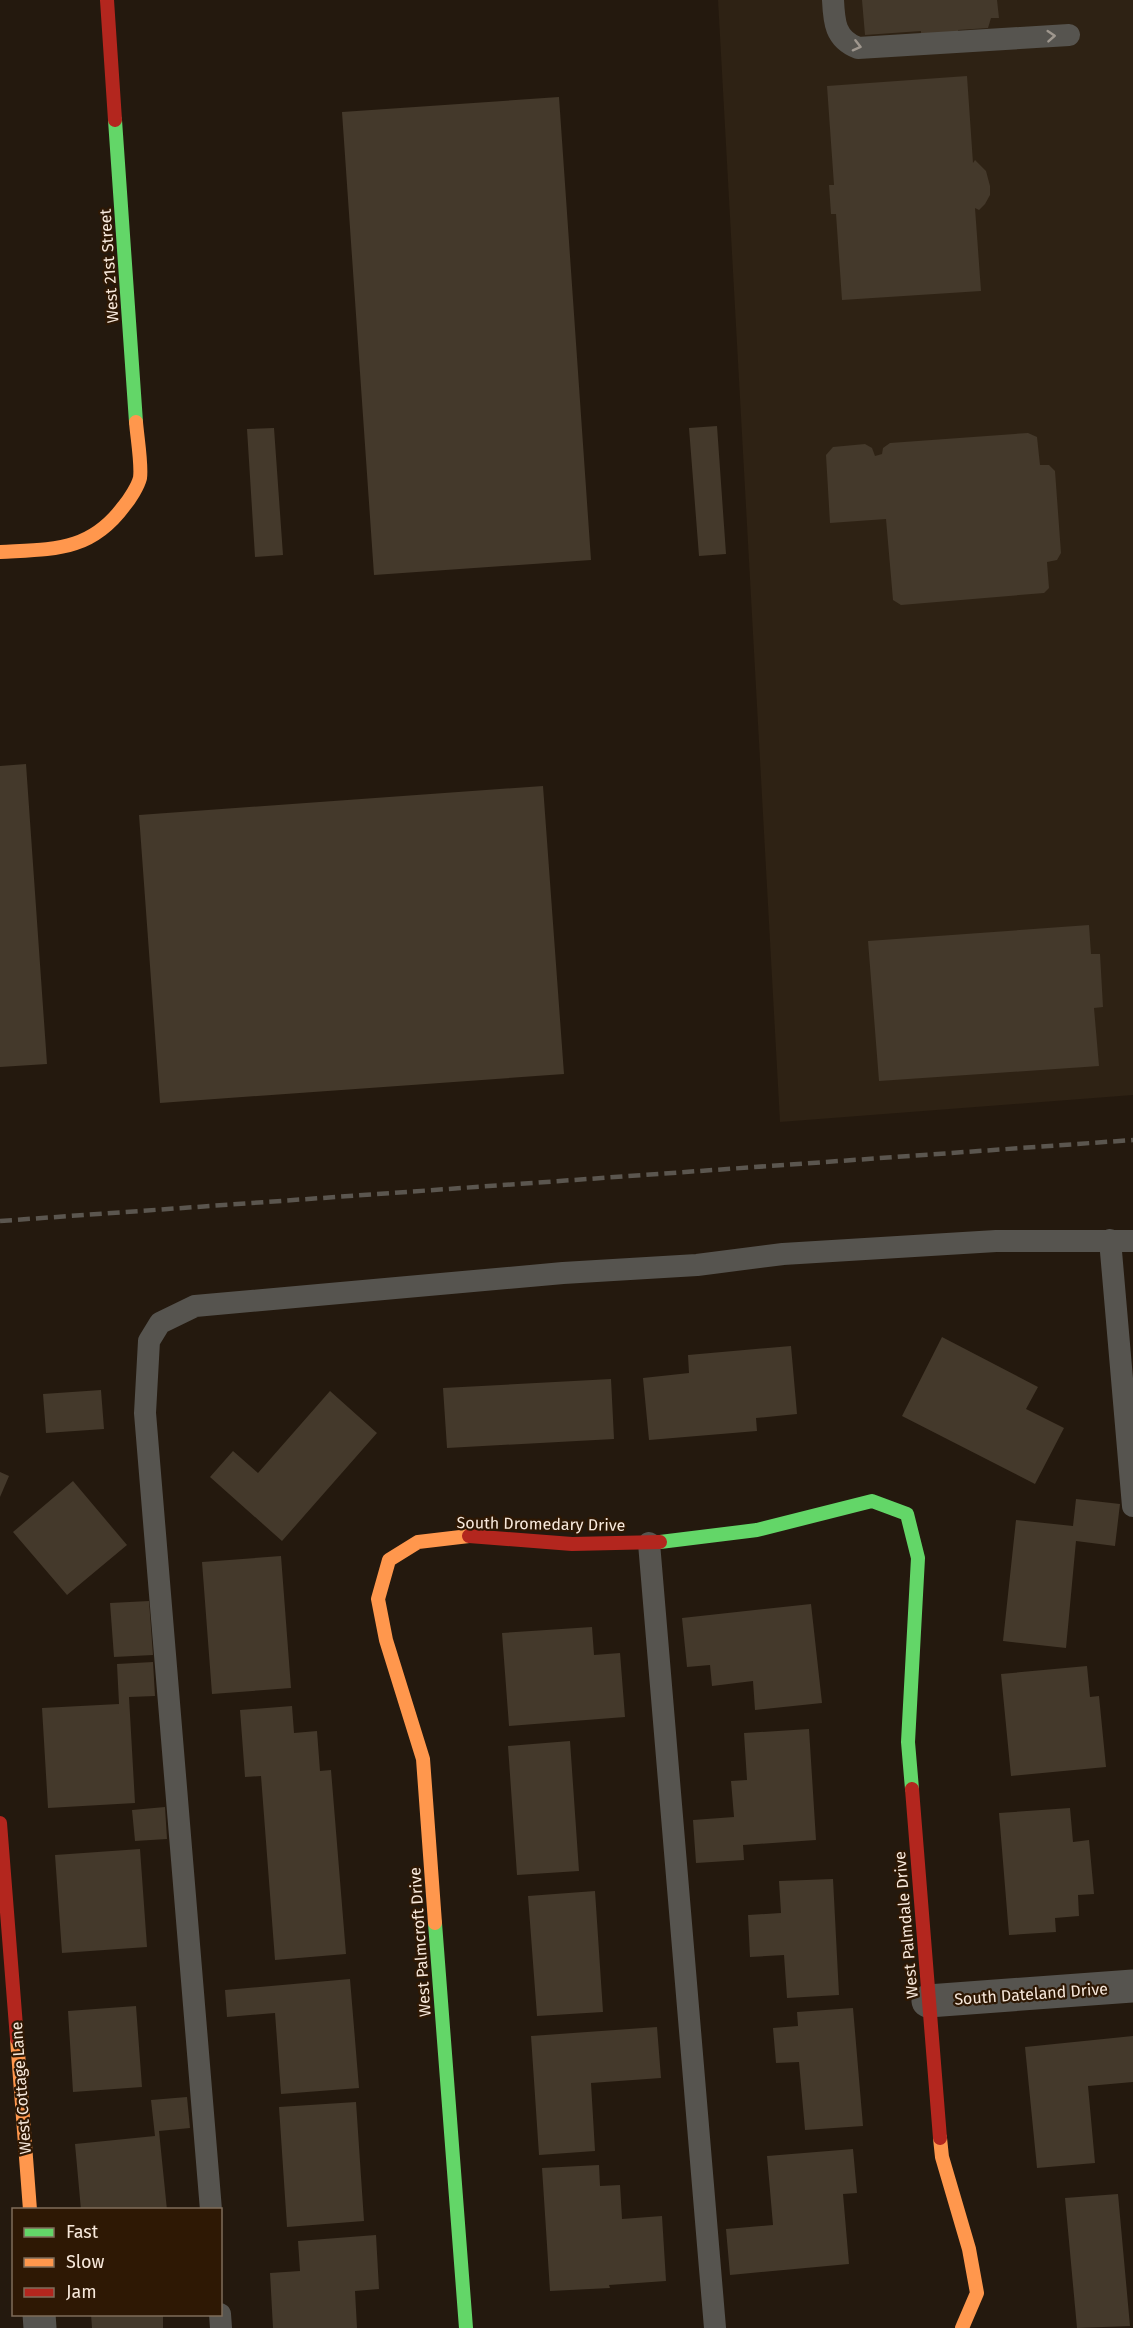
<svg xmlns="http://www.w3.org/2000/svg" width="1133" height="2328" viewBox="0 0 1133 2328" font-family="'Fira Sans',sans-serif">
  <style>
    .commercial { fill: #2e2214 }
    .building { fill: #44392b }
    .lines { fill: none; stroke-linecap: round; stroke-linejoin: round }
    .lane { stroke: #56544f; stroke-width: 22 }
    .street { stroke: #56544f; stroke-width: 33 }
    .fast { stroke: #63d668; stroke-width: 14 }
    .slow { stroke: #ff974d; stroke-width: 14 }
    .jam { stroke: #b3261e; stroke-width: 14 }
    .rail { stroke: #5b564f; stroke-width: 4.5; stroke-dasharray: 12 6; stroke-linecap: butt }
    .oneway { stroke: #9f978e }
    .labels { text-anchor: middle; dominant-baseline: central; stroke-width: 4.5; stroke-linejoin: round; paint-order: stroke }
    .street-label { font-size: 16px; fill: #f8e9dc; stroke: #2e1804 }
  </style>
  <rect width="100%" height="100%" fill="#24190e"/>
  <path class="commercial" d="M718 0H1133V1095L780 1122Z"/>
  <path class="building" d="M862 0H997L999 18H991L988 28 958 30 959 36 921 38V31L865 35Z
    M967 76 973 163 975 160 986 171 990 186V195L985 204 979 210 975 208 981 291 842 300 836 214H831L829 185H834L827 86Z
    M559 97 591 560 374 575 342 112Z
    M717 426 726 554 699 556 689 428Z
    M274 428 283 555 255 557 247 429Z
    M1028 433 1037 437 1040 465H1049L1055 471 1061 553 1057 560 1047 562 1049 588 1044 593 901 605 893 600 886 519 830 523 826 455 833 447 865 444 872 448 875 456 882 454 883 448 890 443Z
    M26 764 47 1064 0 1067V766Z
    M543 786 564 1074 160 1103 139 815Z
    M1089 925 1091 954H1100L1103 1007 1094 1008 1099 1066 879 1081 868 941Z
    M942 1337 1038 1387 1026 1409 1064 1428 1035 1484 902 1416Z
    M791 1346 797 1414 756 1418 757 1431 649 1440 643 1378 689 1373 688 1355Z
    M611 1379 614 1439 447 1448 443 1388Z
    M101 1390 104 1429 46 1433 43 1394Z
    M330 1391 377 1433 282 1541 210 1477 233 1451 258 1473Z
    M0 1472 9 1476 0 1497Z
    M73 1481 127 1545 67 1595 13 1532Z
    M1076 1499 1120 1504 1115 1546 1076 1541 1066 1648 1003 1641 1016 1520 1073 1526Z
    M281 1556 291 1688 212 1694 202 1562Z
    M149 1601 153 1655 114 1657 110 1603Z
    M811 1604 822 1703 755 1710 753 1681 712 1686 710 1665 687 1667 682 1618Z
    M592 1627 594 1655 620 1653 625 1717 509 1726 502 1633Z
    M153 1662 155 1696 129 1697 135 1803 48 1808 42 1708 119 1704 117 1664Z
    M1087 1666 1090 1697 1099 1696 1106 1767 1011 1776 1001 1674Z
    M292 1706 294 1733 317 1731 320 1771 331 1770 346 1954 275 1960 261 1776 245 1777 240 1710Z
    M809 1729 816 1840 743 1845 744 1860 696 1863 693 1820 734 1817 731 1781 747 1780 744 1733Z
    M570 1741 579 1871 517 1875 508 1746Z
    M165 1807 167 1839 135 1841 132 1810Z
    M1070 1808 1073 1842 1089 1840 1094 1894 1078 1895 1079 1916 1055 1918 1056 1932 1009 1935 999 1813Z
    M140 1849 147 1947 62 1953 55 1855Z
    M833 1879 839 1995 787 1998 784 1955 750 1957 748 1915 781 1913 779 1881Z
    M595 1891 603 2012 537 2016 528 1896Z
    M350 1979 359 2088 281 2094 275 2013 227 2017 225 1990Z
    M136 2006 142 2087 73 2092 68 2011Z
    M853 2008 863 2126 805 2130 799 2062 776 2063 773 2028 798 2026 797 2012Z
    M657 2027 661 2078 591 2083 595 2151 539 2155 531 2036Z
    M1133 2036V2082L1088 2086 1095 2163 1037 2168 1025 2047Z
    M187 2097 190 2128 159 2131 167 2210H81L75 2144 155 2136 151 2100Z
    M356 2102 364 2221 287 2227 279 2107Z
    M853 2149 857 2193 843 2194 849 2264 730 2275 726 2229 773 2225 767 2156Z
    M599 2165 600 2186 620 2185 622 2219 662 2216 666 2281 609 2285 610 2288 550 2291 542 2168Z
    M1118 2194 1130 2326 1077 2328 1065 2198Z
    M376 2235 379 2289 355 2291 357 2328H273L270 2273 300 2271 298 2241Z
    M91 2314H163V2328H92Z"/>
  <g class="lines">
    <path class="lane" d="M833 0C834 22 835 39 858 48L1069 35
      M1110 1240 1133 1506
      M649 1543 715 2328
      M211 2210 145 1413 149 1341 160 1323 195 1306 563 1273 697 1265 783 1254 996 1241H1133
      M220 2314 221 2328"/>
    <path class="street" d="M928 2001 1133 1986
      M39 2314 40 2328"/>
    <path class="fast" d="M115 120 136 422
      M660 1542 757 1530 872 1501 907 1514 918 1558 908 1742 912 1789
      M435 1923 466 2328"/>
    <path class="slow" d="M0 552C53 549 90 552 124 506 130 499 138 486 140 478 142 465 137 436 136 422
      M435 1923 423 1759 386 1640 378 1599 389 1560 418 1542 469 1536
      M17 2039 30 2210
      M940 2138 942 2157 969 2249 977 2293 962 2328"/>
    <path class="jam" d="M107 0 115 120
      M469 1536 572 1544 660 1542
      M912 1789 940 2138
      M0 1823 17 2039"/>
    <path class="rail" d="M0 1221 1133 1140"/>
  </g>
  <defs><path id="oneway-chevron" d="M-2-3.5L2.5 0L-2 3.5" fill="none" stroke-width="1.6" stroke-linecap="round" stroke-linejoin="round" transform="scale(1.5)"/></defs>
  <g class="oneway">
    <use href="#oneway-chevron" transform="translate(1051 36) rotate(-4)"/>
    <use href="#oneway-chevron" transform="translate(857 46) rotate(14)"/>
  </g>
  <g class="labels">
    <g class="street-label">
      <text transform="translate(109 266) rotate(-94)">West 21st Street</text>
      <text transform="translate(541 1524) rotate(1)">South Dromedary Drive</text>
      <text transform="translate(906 1925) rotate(-95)">West Palmdale Drive</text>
      <text transform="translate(420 1942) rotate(-94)">West Palmcroft Drive</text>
      <text transform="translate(1031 1994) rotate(-4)">South Dateland Drive</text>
      <text transform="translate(21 2088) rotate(-94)">West Cottage Lane</text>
    </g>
  </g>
  <rect x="12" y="2208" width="210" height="108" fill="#2e1804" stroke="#7f6c5a" stroke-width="1.5"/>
  <rect x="24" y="2228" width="30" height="9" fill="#63d668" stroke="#7f6c5a" stroke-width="1.5"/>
  <text x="66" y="2238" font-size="18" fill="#f8e9dc">Fast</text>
  <rect x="24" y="2258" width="30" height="9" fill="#ff974d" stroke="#7f6c5a" stroke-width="1.5"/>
  <text x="66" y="2268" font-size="18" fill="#f8e9dc">Slow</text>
  <rect x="24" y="2288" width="30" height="9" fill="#b3261e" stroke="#7f6c5a" stroke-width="1.5"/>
  <text x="66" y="2298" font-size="18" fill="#f8e9dc">Jam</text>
</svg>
